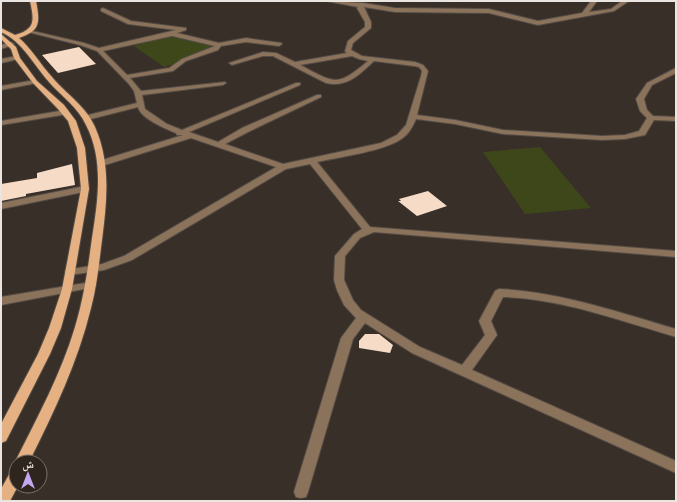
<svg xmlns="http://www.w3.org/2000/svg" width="677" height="502" viewBox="0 0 677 502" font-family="'Noto Sans','Noto Naskh Arabic',sans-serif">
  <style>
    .green { fill: #3e471a }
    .building { fill: #f6dcc7 }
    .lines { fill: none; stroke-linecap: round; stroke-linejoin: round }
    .minor-casing { stroke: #544c45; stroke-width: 2 }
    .major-casing { stroke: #544c45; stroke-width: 2 }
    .minor { fill: #8b725b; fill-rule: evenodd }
    .major { fill: #e5b182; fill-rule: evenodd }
  </style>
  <rect width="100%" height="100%" fill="#382f28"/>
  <path class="green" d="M166 36 214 45V49L201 52 176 62 177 63 164 67 134 46Z
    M540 147 591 208 525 214 483 152Z"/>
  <path class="building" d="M79 47 96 64 58 73 42 55Z
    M72 164 75 185 26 194V196L1 201V184L37 178V173Z
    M428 191 447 206 417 216 398 201H401L399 199Z
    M365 334H379L393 345 390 353 359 348V341Z"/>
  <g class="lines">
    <g class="minor-casing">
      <path id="minor" d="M326 1 363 3 395 8 489 9 538 21 582 13 591 1H597L589 12 611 9 622 1H629L614 11 538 25 489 13 395 12 364 7 371 22V28L353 43 351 50 362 56 415 62 423 65 428 71 417 115 455 120 503 130 602 136 625 135 639 131 647 118 640 111 636 99 647 83 676 68V73L652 85 644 99 647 110 653 116 676 117V121L654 120 645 135 625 139 602 140 503 134 455 124 416 119C413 126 409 133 404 137 388 151 339 157 317 162L370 227 676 251V257L374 232 360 238 345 256 344 280 353 300 361 310 420 347 462 365 485 335 479 321 494 293 495 291 499 289C557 291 621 313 676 329V337C622 321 559 298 503 297L491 321 497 335 472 370 676 461V473L412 353 365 323 353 339 308 492 306 497 301 498 296 497 294 492 341 338 356 318 344 305 337 290 334 280 335 256 354 234 362 229 310 164 286 169 132 260 104 270 70 275 66 274 65 272 66 270 102 264 124 256 276 167 191 138 105 165H99L98 163 99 161 183 135H177L176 133C166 129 140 118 138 107L87 120H84V116L137 103 134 91 129 84 97 51 80 45 28 32V30L84 43 99 48 176 30 128 24 101 11V9L103 8 131 21 186 28V30L177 33 219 43 246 38 281 43 282 44 279 46 246 42 221 46 218 50 186 61 173 71 130 78 141 91 225 82 226 83 223 85 142 95 145 109 167 124 182 130 296 83H300V85L189 132 218 142 242 128 317 95H321V97L248 132 225 144 283 164 381 143 397 135 406 125 421 76 422 71 419 67 414 66 374 61C360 74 347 88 326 83L273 56H263L232 65 229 63 263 52 276 53 295 62 347 53 345 51 348 41 365 27V22L357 8 358 7ZM172 36 215 46 182 59 169 68 127 75 103 51ZM352 56 359 59 368 61C336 88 335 83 300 65Z
        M11 42 14 44 13 45 1 49V45Z
        M17 56 19 57V59L1 63V59Z
        M35 80 38 82 37 83 1 90V86Z
        M65 110H68V114L1 125V121Z
        M85 186 89 189 88 191 1 209V203Z
        M91 282 95 283 96 285 95 287 1 305V297Z"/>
    </g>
    <g class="major-casing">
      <path id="major" d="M30 1H36C40 22 41 31 19 38 32 49 40 64 52 77 66 94 86 106 95 127 111 163 107 201 102 240 99 263 97 286 91 308 78 362 54 412 29 462H16V464L15 462C37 418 61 374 75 327 84 297 88 268 92 238 98 200 104 160 86 125 78 107 61 96 49 82 33 64 23 42 1 32V28L15 35C36 29 34 20 30 1Z
        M1 34 16 47 20 58 37 81 64 105 76 121 85 148 89 189 72 289 61 328 50 354 6 441 1 443V424L38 354 49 328 62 289 81 189 77 148 68 121 58 109 33 83 14 58 11 49 1 39Z
        M16 469V486H18L10 501H1V489L11 471Z"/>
    </g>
    <use href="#minor" class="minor"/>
    <use href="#major" class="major"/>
  </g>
  <rect width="677" height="502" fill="none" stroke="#eae5e0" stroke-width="4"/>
  <g transform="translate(28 474)"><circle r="19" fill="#2e251e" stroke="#79726c"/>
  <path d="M0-3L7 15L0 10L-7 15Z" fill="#c4a7f1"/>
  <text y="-6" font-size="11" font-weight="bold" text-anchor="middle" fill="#eae5e0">ش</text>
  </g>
</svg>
